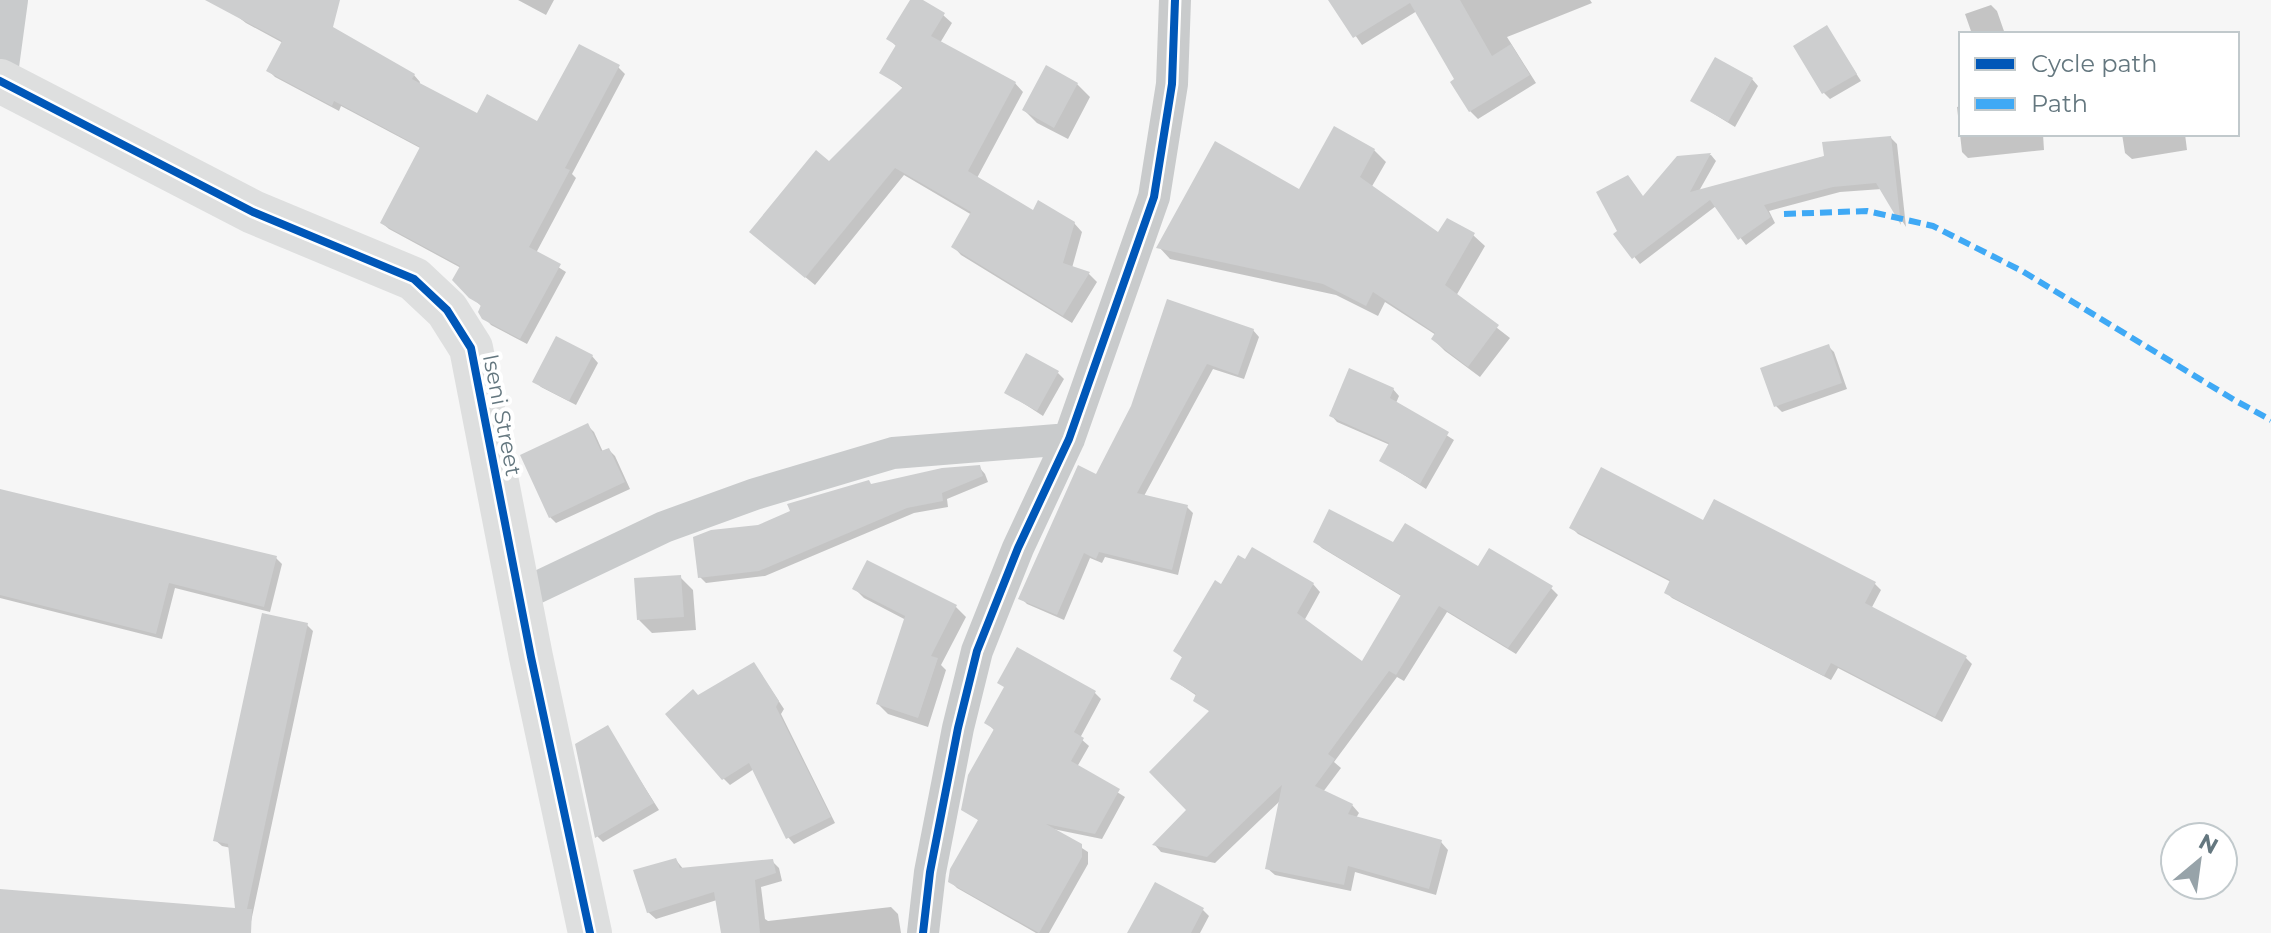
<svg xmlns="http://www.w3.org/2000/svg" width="2271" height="933" viewBox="0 0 2271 933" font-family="Montserrat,sans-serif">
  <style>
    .shadow { fill: #0003 }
    .building { fill: #cdcecf }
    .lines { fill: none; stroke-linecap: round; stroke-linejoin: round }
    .street { stroke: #c9cbcc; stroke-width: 32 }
    .secondary { stroke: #dedfdf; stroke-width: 44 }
    .quiet { stroke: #3fa9f5; stroke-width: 6; stroke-dasharray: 12 6; stroke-linecap: butt }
    .cycleway-casing { stroke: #fff; stroke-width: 13 }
    .cycleway { stroke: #0057b8; stroke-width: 8 }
    .labels { text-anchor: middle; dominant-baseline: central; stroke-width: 8; stroke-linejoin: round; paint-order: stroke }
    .street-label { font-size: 22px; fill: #64777f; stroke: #fff }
  </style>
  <rect width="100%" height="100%" fill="#f6f6f6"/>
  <path class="shadow" d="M216 0H279L414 75 420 82 419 85 477 116 538 123 618 67 625 74 572 174 576 178 536 253 566 272 527 344 491 325 484 317 482 307 455 280 461 268 389 229 382 223 422 149 341 106 339 111 275 77 269 71 283 43 246 23Z
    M518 0H554L546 15Z
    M912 0H919L943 15 952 23 940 43 1015 83 1023 92 977 178 1033 213 1074 223 1082 232 1072 268 1089 274 1097 282 1072 323 961 255 953 246 972 215 904 175 815 285 760 240 829 163 904 89 882 72 897 47 889 39Z
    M1351 0H1590L1592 3 1507 37 1536 83 1478 119 1470 111 1456 80 1417 11 1362 45 1337 9Z
    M1991 5 1997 11 2005 34H1972L1965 14Z
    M1827 28 1861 81 1830 99 1824 93Z
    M1752 79 1758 86 1735 127 1693 101Z
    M1077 84 1090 97 1068 139 1037 123 1024 110Z
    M1961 106V134H2043L2044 150 1968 158 1962 152 1957 107Z
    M2122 134H2185L2187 150 2132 159 2125 153Z
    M1891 138 1897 144 1906 227 1882 189 1840 192 1769 211 1775 223 1746 245 1716 206 1640 264 1616 234 1678 158 1711 155 1716 161 1699 191Z
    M1374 150 1386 162 1371 188 1439 235H1473L1485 246 1456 296 1510 338 1480 377 1445 351 1433 339 1436 335 1385 302 1378 316 1336 295 1170 259 1159 247 1300 192Z
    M1253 330 1259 337 1244 379 1213 369 1144 496 1187 507 1193 513 1178 575 1105 557 1102 563 1090 558 1064 620 1027 604 1021 598 1097 476 1133 407Z
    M1828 346 1834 352 1847 389 1782 412 1776 406Z
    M592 356 598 363 576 405 541 387 535 381Z
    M1058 373 1064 379 1043 416 1006 392Z
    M1393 389 1399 396 1396 403 1454 440 1426 489 1382 461 1390 445 1337 422 1331 415Z
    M588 426 594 432 603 452 609 450 615 456 630 489 556 523 550 517Z
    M979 467 985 474 988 482 947 499 948 507 914 513 765 576 706 583 700 577 758 527 872 486Z
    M0 491 276 558 282 564 270 612 175 588 162 639 0 598Z
    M1715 502 1875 584 1881 590 1871 609 1966 658 1972 664 1942 722 1838 668 1831 680 1672 598 1666 592 1671 582 1578 534 1572 528 1704 522Z
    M1315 541 1394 545 1551 588 1558 595 1516 654 1447 612 1404 681 1397 677 1334 762 1341 768 1323 792 1352 805 1359 813 1356 818 1441 842 1448 850 1436 895 1355 872 1351 891 1275 875 1267 868 1281 800 1215 863 1161 852 1155 845 1189 810 1211 712 1195 700 1197 696 1172 679 1183 658 1175 651 1253 550 1313 584 1320 592 1304 621 1362 664 1403 597 1322 548Z
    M680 577 693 590 696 630 652 633 639 620Z
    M854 588 956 607 966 617 941 665 946 670 928 727 888 714 878 704 906 620 864 598Z
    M307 625 313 631 249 931 231 848 222 846 215 840Z
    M1018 650 1095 693 1101 699 1080 738 1089 746 1077 767 1125 797 1102 839 1053 829 1088 852V864L1049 933H1036L957 888 950 881 980 821 964 810 995 731 987 723 1006 689Z
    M754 664 784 709 781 714 835 823 794 844 788 837 754 769 730 785 723 778 699 697Z
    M607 728 659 810 603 842 597 836Z
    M676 860 684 870 772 861 779 868 782 881 761 887 765 919 768 921 891 907 898 914 901 933H722L717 900 656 919 648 912Z
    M1203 910 1209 916 1200 933H1142Z"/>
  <path class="building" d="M205 0H340L333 27 415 74 412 79 477 113 487 94 537 121 579 44 620 65 565 168 570 170 529 247 561 264 520 339 482 319 478 312 481 305 469 298 452 280 460 266 380 223 420 147 334 101 332 106 266 71 282 41Z
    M910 0H923L945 13 931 36 1016 82 968 171 1033 210 1038 200 1075 222 1063 263 1090 272 1063 316 951 247 971 212 895 168 805 278 749 232 816 150 829 161 903 87 879 73 896 45 886 39Z
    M1328 0H1460L1492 56 1511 44 1530 75 1469 112 1450 82 1454 79 1410 3 1353 38Z
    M1827 25 1857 74 1822 94 1793 46Z
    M1715 57 1753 78 1728 122 1690 101Z
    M1046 65 1078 83 1054 128 1022 110Z
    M1334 126 1375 149 1360 177 1438 232 1447 218 1475 233 1445 285 1499 325 1468 367 1431 339 1435 333 1373 292 1366 306 1323 284 1156 248 1215 141 1299 189Z
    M1891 136 1901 225 1876 183 1833 187 1764 205 1771 217 1738 240 1710 200 1632 259 1613 234 1617 231 1596 192 1628 175 1643 196 1677 156 1711 153 1690 192 1824 156 1822 142Z
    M1167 299 1254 329 1238 375 1207 364 1137 493 1188 505 1172 570 1099 552 1096 559 1084 553 1057 615 1018 599 1078 465 1096 474 1131 406Z
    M556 336 593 355 569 401 532 382Z
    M1829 344 1842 383 1774 407 1760 368Z
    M1026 353 1059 371 1037 411 1004 393Z
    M1349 368 1394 388 1390 398 1449 432 1420 484 1379 461 1389 443 1329 416Z
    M588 423 601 451 609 448 625 482 549 518 520 455Z
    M980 465 983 476 942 493 943 501 907 508 759 571 698 578 693 537 711 530 758 525 790 511 787 504 869 480 871 484 942 468Z
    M1601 467 1703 520 1714 499 1876 582 1865 603 1967 656 1935 717 1831 663 1824 676 1664 593 1670 580 1569 528Z
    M0 489 277 556 264 607 169 583 156 634 0 595Z
    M1329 509 1393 542 1405 523 1478 566 1489 548 1553 586 1508 648 1439 606 1396 675 1389 671 1328 754 1335 759 1315 786 1353 804 1348 814 1442 840 1429 889 1348 866 1344 885 1265 869 1282 785 1207 857 1152 845 1186 810 1149 772 1209 711 1193 701 1196 694 1170 679 1182 657 1173 651 1215 580 1221 584 1238 555 1245 559 1252 547 1314 583 1297 613 1362 661 1401 595 1313 542Z
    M867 560 957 605 931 656 938 658 918 718 876 704 905 616 852 589Z
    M681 575 684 617 637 620 634 578Z
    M262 613 308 623 247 909H252L251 933H0V889L235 908 228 844 213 841Z
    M1017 647 1096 691 1074 732 1084 738 1071 761 1120 789 1095 834 1046 824 1082 844V857L1039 933 948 882 950 869 978 820 961 810 968 775 994 729 984 723 1004 687 997 683Z
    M754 662 779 701 776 707 831 817 786 839 749 763 722 780 665 714 693 689 698 695Z
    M608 725 654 803 595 838 575 744Z
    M676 858 680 868 773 859 776 873 755 880 760 933H721L714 892 647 913 633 870Z
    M1155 882 1204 908 1191 933H1127Z"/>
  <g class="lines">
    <path class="street" d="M1 81 12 0
      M519 596 664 527 755 494 893 453 1069 439
      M923 933 930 872 958 728 977 651 1018 548 1069 439 1154 197 1172 84 1175 0"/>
    <path class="secondary" d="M0 81 253 212 414 279 447 310 471 348 531 657 590 933"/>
    <path class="quiet" d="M1784 214 1867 211 1933 226 2022 271 2236 401 2271 420"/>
    <g class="cycleway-casing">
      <path id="cycleway" d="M0 81 253 212 414 279 447 310 471 348 531 657 590 933
        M923 933 930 872 958 728 977 651 1018 548 1069 439 1154 197 1172 84 1175 0"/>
    </g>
    <use href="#cycleway" class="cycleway"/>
  </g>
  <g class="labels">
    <g class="street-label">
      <text transform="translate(502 415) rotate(79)">Iseni Street</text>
    </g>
  </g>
  <rect x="1959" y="32" width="280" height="104" fill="#ffffff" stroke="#c1c9cc" stroke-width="2"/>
  <rect x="1975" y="58" width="40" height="12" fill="#0057b8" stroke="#c1c9cc" stroke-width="2"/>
  <text x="2031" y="72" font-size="24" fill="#64777f">Cycle path</text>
  <rect x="1975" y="98" width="40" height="12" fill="#3fa9f5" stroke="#c1c9cc" stroke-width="2"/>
  <text x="2031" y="112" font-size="24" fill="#64777f">Path</text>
  <g transform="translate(2199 861) rotate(29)"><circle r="38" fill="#ffffff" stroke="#c1c9cc" stroke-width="2"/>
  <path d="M0-6L14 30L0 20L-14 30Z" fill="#97a3a9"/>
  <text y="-12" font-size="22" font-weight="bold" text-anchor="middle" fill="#64777f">N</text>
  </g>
</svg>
